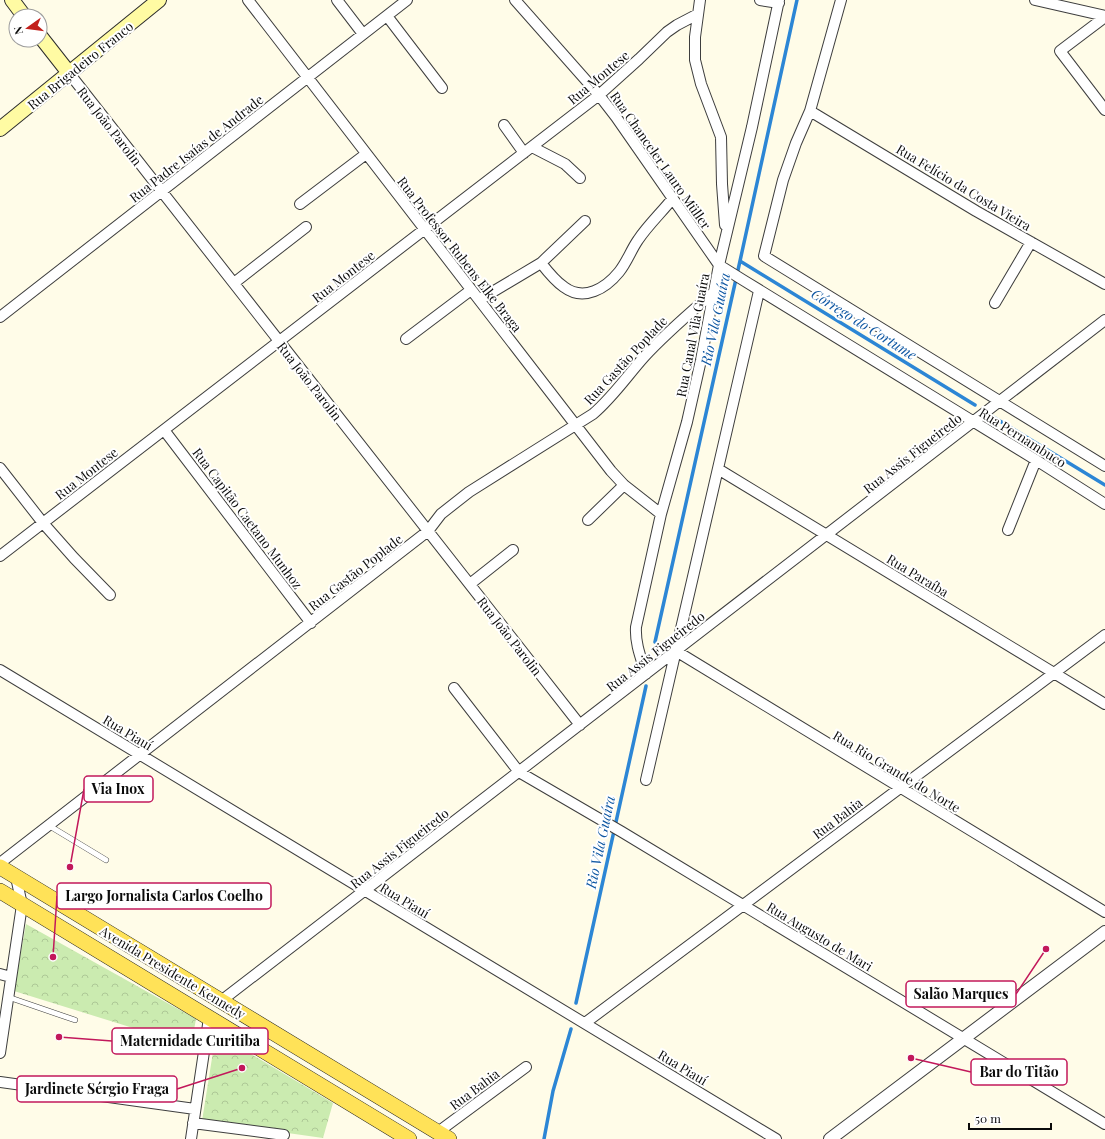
<svg xmlns="http://www.w3.org/2000/svg" width="1105" height="1139" viewBox="0 0 1105 1139" font-family="'Playfair Display',serif">
  <style>
    .park { fill: url(#park-crowns) }
    .lines { fill: none; stroke-linecap: round; stroke-linejoin: round }
    .stream { stroke: #2c86d5; stroke-width: 3.5 }
    .service-casing { stroke: #3e3e3e; stroke-width: 6 }
    .minor-casing { stroke: #3e3e3e; stroke-width: 12 }
    .tertiary-casing { stroke: #3e3e3e; stroke-width: 14 }
    .secondary-casing { stroke: #2d2d2d; stroke-width: 16 }
    .primary-casing { stroke: #1c1c1c; stroke-width: 16 }
    .service { stroke: #fff; stroke-width: 5 }
    .minor { stroke: #fff; stroke-width: 10 }
    .tertiary { stroke: #fff; stroke-width: 12 }
    .secondary { stroke: #fffba3; stroke-width: 14 }
    .primary { stroke: #ffe258; stroke-width: 15 }
    .labels { text-anchor: middle; dominant-baseline: central; stroke-width: 4; stroke-linejoin: round; paint-order: stroke }
    .street-label { font-size: 13px; fill: #0b0b0b; stroke: #fff }
    .water-label { font-size: 14px; font-style: italic; fill: #0e57a2; stroke: #fff }
    .leader { fill: none; stroke: #c2185b; stroke-width: 1.5 }
    .callout-dot { fill: #c2185b; stroke: #fff; stroke-width: 1.5 }
    .callout { fill: #fff; stroke: #c2185b; stroke-width: 1.5 }
    .callout-label { font-size: 14px; text-anchor: middle; font-weight: bold; fill: #0b0b0b }
  </style>
  <defs>
    <pattern id="park-crowns" width="20" height="18" patternUnits="userSpaceOnUse"><rect width="20" height="18" fill="#cbebb0"/><path d="M2 6a3 3 0 1 1 6 0M12 15a3 3 0 1 1 6 0" fill="none" stroke="#adc896"/></pattern>
  </defs>
  <rect width="100%" height="100%" fill="#fffce8"/>
  <path class="park" d="M26 924 196 1019 191 1046 14 991Z
    M216 1033 333 1103 323 1138 202 1121Z"/>
  <g class="lines">
    <path class="stream" d="M740 261 975 405
      M990 415 1105 485
      M655 642 740 261 797 0
      M576 1003 646 686
      M544 1139 553 1091 571 1029"/>
    <g class="service-casing">
      <path id="service" d="M48 825 106 860
        M8 997 75 1020"/>
    </g>
    <g class="minor-casing">
      <path id="minor" d="M248 0 611 471 624 485 661 514
        M337 0 363 34
        M515 0 599 95 616 117 719 265 743 280 1036 460 1105 504
        M700 0 695 37V60L701 84 721 137 722 184 725 225
        M760 0 779 3
        M841 0 810 111 796 143 783 180 764 256 1105 466
        M1035 0 1105 16
        M387 16 442 88
        M1105 17 1060 51 1105 110
        M69 73 580 725
        M810 111 976 211 1105 284
        M504 125 524 153
        M532 147 565 164 580 178
        M300 204 366 154
        M541 263C548 272 555 281 564 287 584 302 606 288 619 272 627 262 631 250 638 240 648 225 662 212 673 198
        M234 283 306 227
        M479 300 541 263 585 221
        M995 303 1031 242
        M0 317 407 0
        M406 339 471 290
        M164 430 311 623
        M0 468 43 523 74 558 110 595
        M718 469 1105 704
        M588 520 624 485
        M1008 530 1036 460
        M0 556 599 95 639 59 667 32 677 25 698 14
        M470 584 513 550
        M676 651 1105 912
        M0 670 776 1139
        M646 674C641 658 635 644 636 627L661 514 687 422 701 360 719 265 752 127 779 0
        M454 688 519 772 622 832 1105 1124
        M646 780 759 291
        M0 863 428 531 441 514 469 492 593 414C613 397 627 376 644 357 666 333 690 313 714 292
        M0 974 11 977
        M221 1001 1105 320
        M585 1023 1105 635
        M0 1053 22 905 16 877
        M0 1082 195 1109
        M193 1123 284 1135
        M438 1132 526 1067
        M191 1139 209 1018"/>
    </g>
    <g class="tertiary-casing">
      <path id="tertiary" d="M830 1139 1105 932"/>
    </g>
    <g class="secondary-casing">
      <path id="secondary" d="M12 0 24 16
        M40 36 69 73
        M0 129 159 0"/>
    </g>
    <g class="primary-casing">
      <path id="primary" d="M0 867 449 1139
        M0 891 409 1139"/>
    </g>
    <use href="#service" class="service"/>
    <use href="#minor" class="minor"/>
    <use href="#tertiary" class="tertiary"/>
    <use href="#secondary" class="secondary"/>
    <use href="#primary" class="primary"/>
  </g>
  <g class="labels">
    <g class="street-label">
      <text transform="translate(80 65) rotate(-39)">Rua Brigadeiro Franco</text>
      <text transform="translate(598 77) rotate(-40)">Rua Montese</text>
      <text transform="translate(110 126) rotate(52)">Rua João Parolin</text>
      <text transform="translate(196 148) rotate(-38)">Rua Padre Isaías de Andrade</text>
      <text transform="translate(661 160) rotate(55)">Rua Chanceler Lauro Müller</text>
      <text transform="translate(964 187) rotate(31)">Rua Felício da Costa Vieira</text>
      <text transform="translate(460 254) rotate(52)">Rua Professor Rubens Elke Braga</text>
      <text transform="translate(343 276) rotate(-38)">Rua Montese</text>
      <text transform="translate(692 335) rotate(-79)">Rua Canal Vila Guaíra</text>
      <text transform="translate(625 360) rotate(-47)">Rua Gastão Poplade</text>
      <text transform="translate(310 381) rotate(52)">Rua João Parolin</text>
      <text transform="translate(1023 437) rotate(32)">Rua Pernambuco</text>
      <text transform="translate(912 453) rotate(-38)">Rua Assis Figueiredo</text>
      <text transform="translate(86 473) rotate(-38)">Rua Montese</text>
      <text transform="translate(248 518) rotate(53)">Rua Capitão Caetano Munhoz</text>
      <text transform="translate(355 572) rotate(-38)">Rua Gastão Poplade</text>
      <text transform="translate(918 575) rotate(31)">Rua Paraíba</text>
      <text transform="translate(510 636) rotate(52)">Rua João Parolin</text>
      <text transform="translate(655 651) rotate(-38)">Rua Assis Figueiredo</text>
      <text transform="translate(128 732) rotate(31)">Rua Piauí</text>
      <text transform="translate(897 771) rotate(31)">Rua Rio Grande do Norte</text>
      <text transform="translate(837 818) rotate(-37)">Rua Bahia</text>
      <text transform="translate(399 848) rotate(-38)">Rua Assis Figueiredo</text>
      <text transform="translate(405 900) rotate(31)">Rua Piauí</text>
      <text transform="translate(820 936) rotate(31)">Rua Augusto de Mari</text>
      <text transform="translate(173 972) rotate(31)">Avenida Presidente Kennedy</text>
      <text transform="translate(683 1067) rotate(31)">Rua Piauí</text>
      <text transform="translate(474 1089) rotate(-37)">Rua Bahia</text>
    </g>
    <g class="water-label">
      <text transform="translate(715 319) rotate(-78)">Rio Vila Guaíra</text>
      <text transform="translate(864 324) rotate(32)">Córrego do Cortume</text>
      <text transform="translate(600 842) rotate(-78)">Rio Vila Guaíra</text>
    </g>
  </g>
  <path class="leader" d="M70 867L84 789M53 957L57 896M1046 949L1016 994M59 1037L112 1041M911 1058L971 1072M242 1068L177 1089"/>
  <g class="callout-dot">
    <circle cx="70" cy="867" r="4"/>
    <circle cx="53" cy="957" r="4"/>
    <circle cx="1046" cy="949" r="4"/>
    <circle cx="59" cy="1037" r="4"/>
    <circle cx="911" cy="1058" r="4"/>
    <circle cx="242" cy="1068" r="4"/>
  </g>
  <g class="callout">
    <rect x="84" y="776" width="69" height="26" rx="4"/>
    <rect x="57" y="883" width="214" height="26" rx="4"/>
    <rect x="906" y="981" width="110" height="26" rx="4"/>
    <rect x="112" y="1028" width="156" height="26" rx="4"/>
    <rect x="971" y="1059" width="96" height="26" rx="4"/>
    <rect x="17" y="1076" width="160" height="26" rx="4"/>
  </g>
  <g class="callout-label">
    <text x="118" y="794">Via Inox</text>
    <text x="164" y="901">Largo Jornalista Carlos Coelho</text>
    <text x="961" y="999">Salão Marques</text>
    <text x="190" y="1046">Maternidade Curitiba</text>
    <text x="1019" y="1077">Bar do Titão</text>
    <text x="97" y="1094">Jardinete Sérgio Fraga</text>
  </g>
  <g transform="translate(28 28) rotate(256)"><circle r="19" fill="#ffffff" stroke="#9d9d9d"/>
  <path d="M0-3L7 15L0 10L-7 15Z" fill="#c21f1b"/>
  <text y="-6" font-size="11" font-weight="bold" text-anchor="middle" fill="#0b0b0b">N</text>
  </g>
  <path d="M969 1123v6h82v-6" fill="none" stroke="#0b0b0b" stroke-width="2"/>
  <text x="975" y="1123" font-size="12" fill="#0b0b0b" stroke="#ffffff" stroke-width="3" paint-order="stroke">50 m</text>
</svg>
